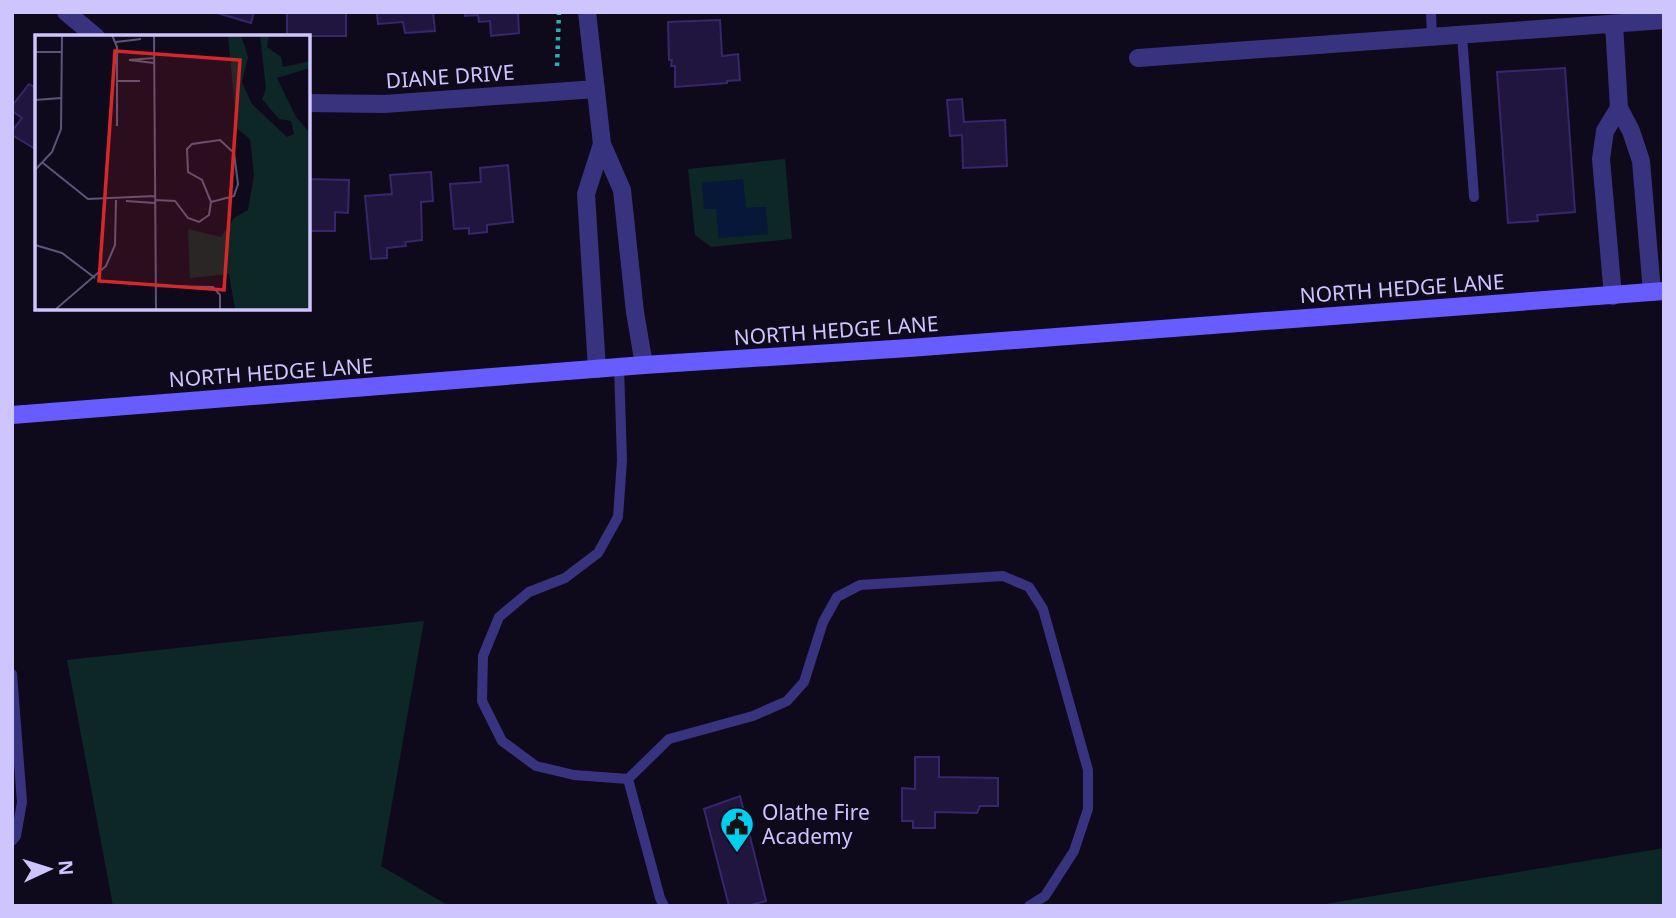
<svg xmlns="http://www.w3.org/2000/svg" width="1676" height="918" viewBox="0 0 1676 918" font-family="'Noto Sans',sans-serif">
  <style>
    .green { fill: #0d2626 }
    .water { fill: #061739 }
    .building { fill: #1f153e; stroke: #37266b; stroke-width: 2 }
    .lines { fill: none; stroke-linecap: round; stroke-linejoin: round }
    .path { stroke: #27b2af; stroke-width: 4.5; stroke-dasharray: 3.5 5; stroke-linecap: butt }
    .lane { stroke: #38337e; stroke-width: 10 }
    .street { stroke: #38337e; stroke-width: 18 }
    .secondary { stroke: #675cff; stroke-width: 18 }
    .labels { text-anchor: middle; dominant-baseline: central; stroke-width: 6; stroke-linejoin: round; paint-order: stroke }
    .street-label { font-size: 21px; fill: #cec5ff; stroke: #0e0a1c }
    .poi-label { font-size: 21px; fill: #cec5ff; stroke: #0e0a1c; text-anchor: start }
    .inset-road { fill: none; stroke: #5b5577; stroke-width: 2 }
    .view { fill: #d62828; fill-opacity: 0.15; stroke: #d62828; stroke-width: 3.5 }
    .inset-edge { fill: none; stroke: #cec5ff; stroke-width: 3.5 }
  </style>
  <rect width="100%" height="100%" fill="#0e0a1c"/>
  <path class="green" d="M785 159 792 239 711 247 695 235 688 169Z
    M424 621 381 866 449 906H113L67 660Z
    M1664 848V906H1314L1331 903Z"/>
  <path class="water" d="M743 179 746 208 766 207 768 234 719 238 716 209H704L702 183Z"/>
  <path class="building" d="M214 12H254L251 23Z
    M287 12H346V36H287Z
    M377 12H433L435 31 405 33 403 22 378 24Z
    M465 12H518L519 33 491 36 490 21 479 22 478 15 465 16Z
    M720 20 722 56 738 54 740 80 727 81V83L675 87V66H671L672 60H669L668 22Z
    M1565 68 1575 212 1537 215 1538 221 1508 223 1497 72Z
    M29 84 37 89V150L12 135V131L22 118 12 111V106Z
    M962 99 964 122 1005 120 1007 166 963 168 962 135 950 136 947 100Z
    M508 165 513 222 487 225V232L469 234V228L454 229 450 184 481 182 480 168Z
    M431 172 433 201 421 202 422 240 405 242 406 246 387 248V258L371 259 365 196 392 194 390 175Z
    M308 179 349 180 348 213 335 212V231H308Z
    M915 757H939V777L998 778V806H980L977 813 935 812V828H913V821H902V788L915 789Z
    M740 796 766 901 747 906H729L704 809Z"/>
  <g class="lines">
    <path class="path" d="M557 66 559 12"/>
    <path class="lane" d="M1431 12 1432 37
      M1462 35 1474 197
      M619 367 622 460 618 517 598 553 565 578 529 592 499 617 483 656 482 701 502 741 536 766 574 775 628 779 669 739 753 716 787 701 804 682 823 622 837 597 860 585 1003 576 1029 587 1043 609 1088 770V809L1074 851 1045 896 1029 906
      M12 674 22 802 16 836 12 841
      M628 779 660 898 664 906"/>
    <path class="street" d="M66 12 96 37
      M587 12 602 144 622 190 635 312 644 365
      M1614 24 1619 108
      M1138 58 1664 20
      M308 103 384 104 596 89
      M1613 296 1601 159 1605 131 1619 108 1631 131 1641 161 1652 292
      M597 369 586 194 602 144"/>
    <path class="secondary" d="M12 415 644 365 909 348 1664 291"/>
  </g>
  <defs>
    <g id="civic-pin" transform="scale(1.75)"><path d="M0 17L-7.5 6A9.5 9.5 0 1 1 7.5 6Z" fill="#00cff0" stroke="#0e0a1c"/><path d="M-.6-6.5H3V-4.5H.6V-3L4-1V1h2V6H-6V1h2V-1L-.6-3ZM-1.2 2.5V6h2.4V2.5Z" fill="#111"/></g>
  </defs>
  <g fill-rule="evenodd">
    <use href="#civic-pin" x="737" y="824"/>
  </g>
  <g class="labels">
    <g class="street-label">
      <text transform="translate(450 76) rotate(-4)">DIANE DRIVE</text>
      <text transform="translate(1402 288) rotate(-4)">NORTH HEDGE LANE</text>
      <text transform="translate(836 330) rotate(-4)">NORTH HEDGE LANE</text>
      <text transform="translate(271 372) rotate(-4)">NORTH HEDGE LANE</text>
    </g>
    <g class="poi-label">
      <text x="762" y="812">Olathe Fire<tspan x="762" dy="24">Academy</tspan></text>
    </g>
  </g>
  <g transform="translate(35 35)">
    <rect width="275" height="275" fill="#0e0a1c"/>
    <path d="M193 0H206L213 22 207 47 217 69 252 102 259 99 256 86 244 84 227 64 231 54 225 0H234L232 12 246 22 248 32 275 26V33L242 43 261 82 275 98V274H200L194 239 155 243 153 194 186 202 199 183 213 175 219 140 215 104 202 94Z" fill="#0d2626"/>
    <path class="inset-road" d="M77 0 82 12V91M119 0 121 274M81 7 106 4M0 17H26M119 23 94 25 119 28M82 46H105M0 65 26 63M8 128 53 164 120 161M0 135 17 117 26 94 27 0M120 165 140 166 153 183 164 187 174 180 176 167 199 161 203 149 199 118 185 105 157 109 152 114 153 137 167 145 176 167M91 166 120 168M0 210 27 218 60 243M120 251 178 252 185 260V274M21 274 71 231 80 210 81 165"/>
    <path class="view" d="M80 16 205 25 189 255 64 246Z"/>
    <rect width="275" height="275" class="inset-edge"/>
  </g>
  <rect width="1676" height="918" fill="none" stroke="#cec5ff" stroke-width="28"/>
  <g transform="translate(49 869) rotate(86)" stroke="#0e0a1c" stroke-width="5" paint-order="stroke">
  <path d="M0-5L12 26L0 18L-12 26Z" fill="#cec5ff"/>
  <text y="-10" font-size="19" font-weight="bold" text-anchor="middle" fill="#cec5ff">N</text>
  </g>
</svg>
